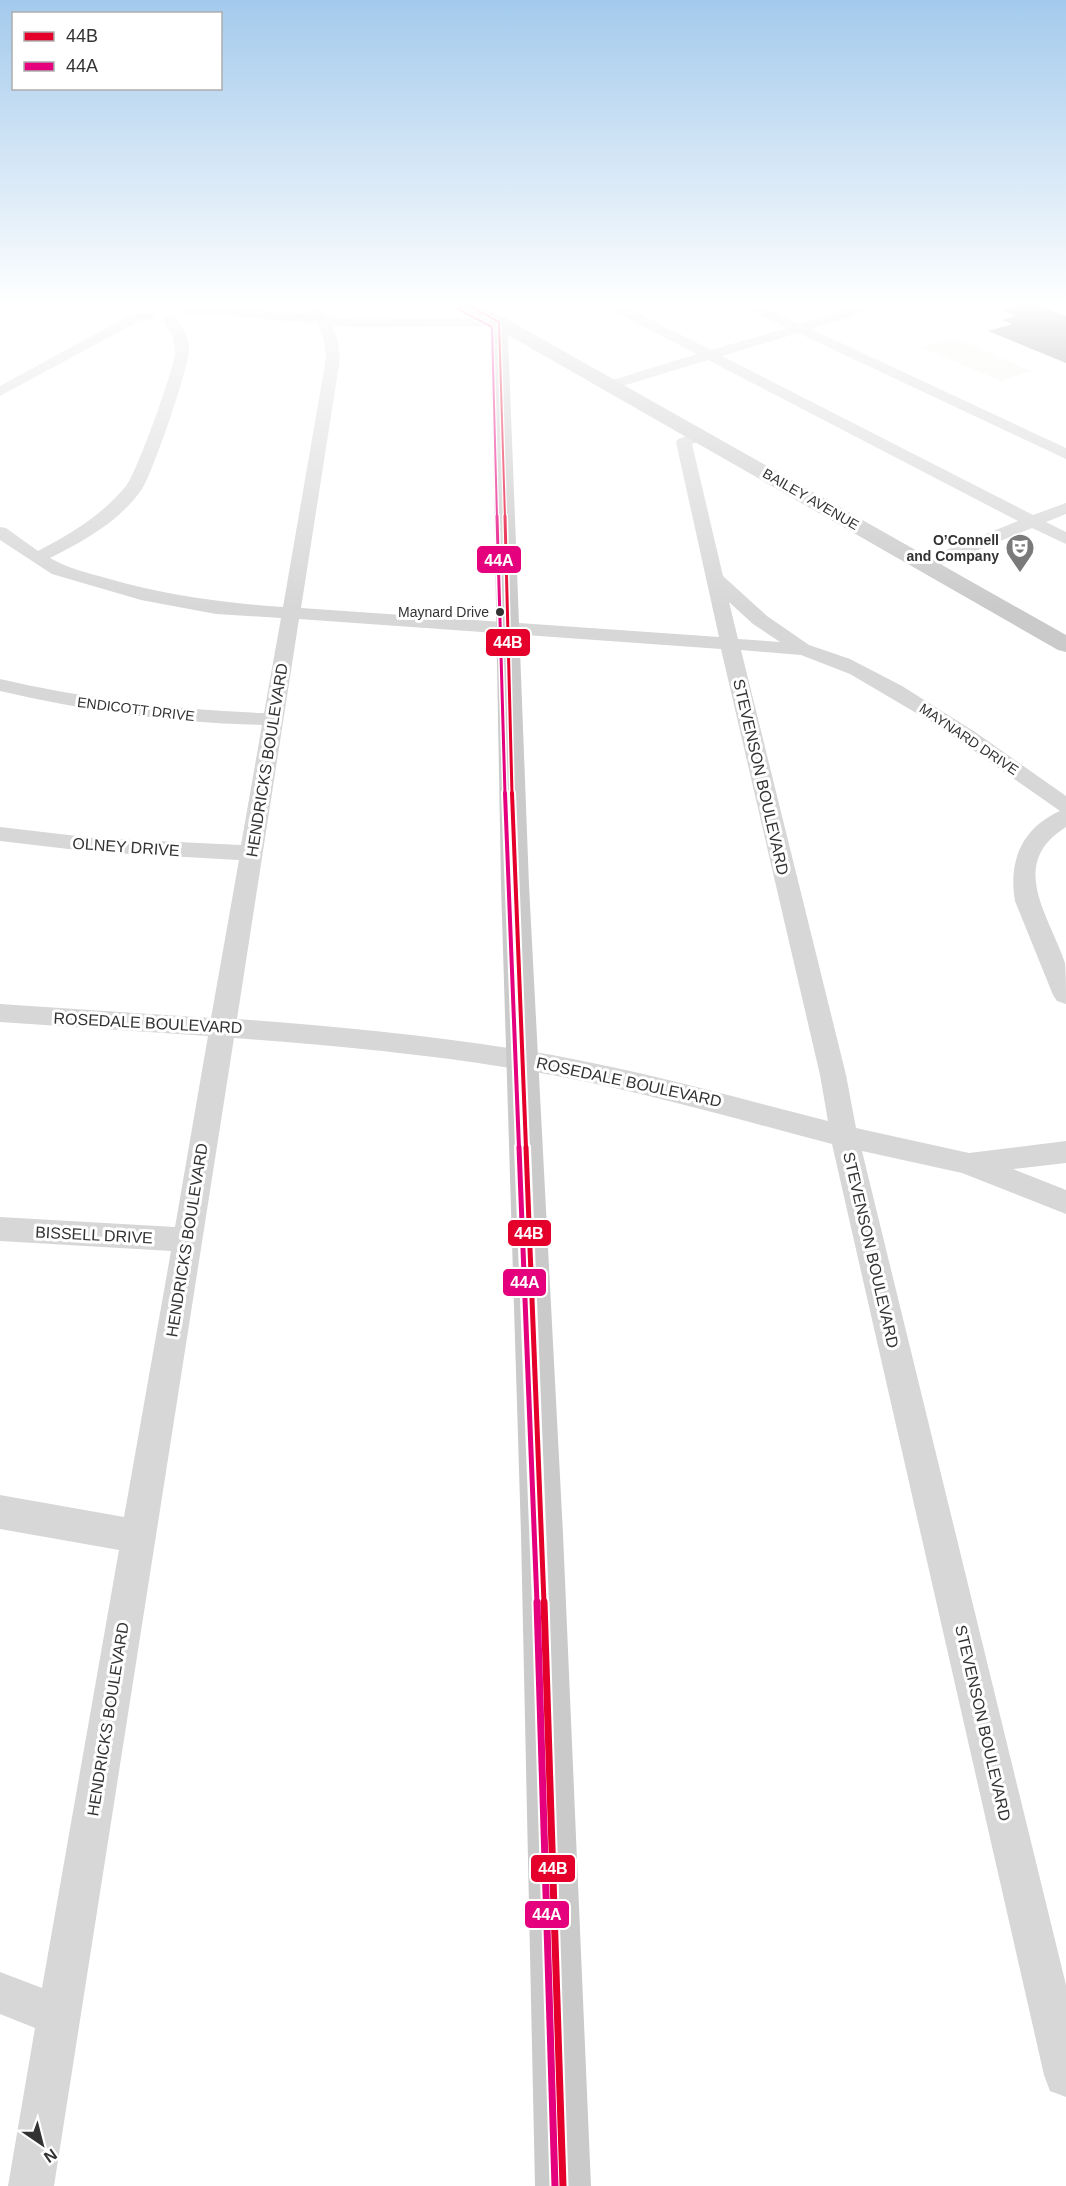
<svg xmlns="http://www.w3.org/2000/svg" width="1066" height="2186" viewBox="0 0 1066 2186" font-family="Helvetica,sans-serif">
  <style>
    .green { fill: #f1f5ed }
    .building { fill: #818181 }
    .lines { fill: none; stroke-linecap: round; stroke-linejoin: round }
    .minor { fill: #d7d7d7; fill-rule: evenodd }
    .major { fill: #cacaca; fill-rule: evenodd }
    .bus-1-far4-casing { stroke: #fff; stroke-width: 4.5 }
    .bus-1-far3-casing { stroke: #fff; stroke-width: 6 }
    .bus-1-far2-casing { stroke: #fff; stroke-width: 8 }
    .bus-1-far1-casing { stroke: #fff; stroke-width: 10 }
    .bus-1-casing { stroke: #fff; stroke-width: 11 }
    .bus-2-far4-casing { stroke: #fff; stroke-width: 4.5 }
    .bus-2-far3-casing { stroke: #fff; stroke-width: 6 }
    .bus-2-far2-casing { stroke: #fff; stroke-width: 8 }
    .bus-2-far1-casing { stroke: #fff; stroke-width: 10 }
    .bus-2-casing { stroke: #fff; stroke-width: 11 }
    .bus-1-far4 { stroke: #e4002b; stroke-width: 2 }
    .bus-1-far3 { stroke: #e4002b; stroke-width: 3 }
    .bus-1-far2 { stroke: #e4002b; stroke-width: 4 }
    .bus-1-far1 { stroke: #e4002b; stroke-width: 5 }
    .bus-1 { stroke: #e4002b; stroke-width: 7 }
    .bus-2-far4 { stroke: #e5007d; stroke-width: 2 }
    .bus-2-far3 { stroke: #e5007d; stroke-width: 3 }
    .bus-2-far2 { stroke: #e5007d; stroke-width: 4 }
    .bus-2-far1 { stroke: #e5007d; stroke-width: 5 }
    .bus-2 { stroke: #e5007d; stroke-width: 7 }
    .bus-dot { fill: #333; stroke: #fff; stroke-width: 2 }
    .labels { text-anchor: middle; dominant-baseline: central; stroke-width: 6; stroke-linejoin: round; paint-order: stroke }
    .far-street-label { font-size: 14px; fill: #333; stroke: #fff }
    .far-poi-label { font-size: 14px; font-weight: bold; fill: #333; stroke: #fff; text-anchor: end }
    .bus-label { font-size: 14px; fill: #333; stroke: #fff; text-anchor: end }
    .street-label { font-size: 16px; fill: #333; stroke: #fff }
    .line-badge { stroke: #fff; stroke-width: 2 }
    .badge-label { font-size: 16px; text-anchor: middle; font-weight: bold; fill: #fff }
  </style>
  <rect width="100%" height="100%" fill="#fff"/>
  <path class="green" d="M953 337 1031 371 1001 381 921 347Z"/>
  <path class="building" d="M1029 302 1066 316V363L988 331 1012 324 1002 320 1016 316 1002 310Z"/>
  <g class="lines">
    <path class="minor" d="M299 302H314L327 316 355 319 499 318 506 322 499 326 355 327 332 325 338 341 340 358 301 608 719 637 676 442 678 439 701 431 709 436 707 439 692 444 723 576 767 616 809 645 850 659 902 686 975 732 1066 796V827C1007 864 1049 915 1065 963 1066 974 1066 991 1066 1004L1057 1001 1053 995 1015 901C1008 861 1022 828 1060 811L940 727 850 674 801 655 741 650 846 1075 856 1128 969 1153 1066 1141V1163L1013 1169 1066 1190V1214L962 1173 862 1151 1066 1985V2097L1050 2091 1044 2075 832 1144C729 1117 627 1087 523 1070 427 1054 330 1045 234 1038L54 2186H8L35 2028 0 2014V1972L42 1988 119 1550 0 1529V1495L124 1517 171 1251 0 1241V1217L175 1227 208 1036 0 1022V1004L211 1018 239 860 94 852 0 841V827L94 838 241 845 262 725C173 723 86 711 0 691V679C87 699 175 710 264 713L281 618 216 614 141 600 52 574 0 540V527L6 528 38 551C72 533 101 516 126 486 136 475 174 369 175 353 176 339 169 329 162 319L164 316H174C182 326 189 336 189 349 190 365 152 475 142 489 119 522 85 540 50 558 68 568 87 573 106 578 165 595 222 603 283 607L326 358 324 341 318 324 211 314 187 315 180 311C192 300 291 313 312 315ZM729 602 753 624 780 642 738 639ZM299 619 721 649 820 1075 828 1121C726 1095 625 1066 522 1050 427 1035 332 1026 237 1019Z
      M600 302H616L711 350 787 328 738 305 737 302H753L800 324 838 312 859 302H875L874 305 848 318 811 329 1066 448V459L798 333 722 356 1033 515 1066 503V514L1046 522 1066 532V544L1032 528 931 569H919L916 565 919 561 1018 521 708 360 616 388H606L604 385 606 382 697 354 601 305Z
      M148 312 155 316 153 319 139 321 0 396V386L130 315Z"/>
    <path class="major" d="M454 302H473L505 318 1066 635V652L1058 650 508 335 529 885 563 1534 591 2186H535L521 1534 501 885 491 325Z"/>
    <g class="bus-1-far4-casing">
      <path id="bus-1-far4" d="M462 302 499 322 505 518"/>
    </g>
    <g class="bus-1-far3-casing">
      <path id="bus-1-far3" d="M505 516 512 794"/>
    </g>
    <g class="bus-1-far2-casing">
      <path id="bus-1-far2" d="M512 793 526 1148"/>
    </g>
    <g class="bus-1-far1-casing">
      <path id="bus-1-far1" d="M526 1147 544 1603"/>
    </g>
    <g class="bus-1-casing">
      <path id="bus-1" d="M544 1602 563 2186"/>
    </g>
    <g class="bus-2-far4-casing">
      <path id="bus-2-far4" d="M458 309 492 327 497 518"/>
    </g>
    <g class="bus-2-far3-casing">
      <path id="bus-2-far3" d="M497 516 505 794"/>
    </g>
    <g class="bus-2-far2-casing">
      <path id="bus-2-far2" d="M505 793 519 1148"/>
    </g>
    <g class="bus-2-far1-casing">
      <path id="bus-2-far1" d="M519 1147 537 1603"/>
    </g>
    <g class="bus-2-casing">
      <path id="bus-2" d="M537 1602 555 2186"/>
    </g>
    <use href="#bus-1-far4" class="bus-1-far4"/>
    <use href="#bus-1-far3" class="bus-1-far3"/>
    <use href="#bus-1-far2" class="bus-1-far2"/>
    <use href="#bus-1-far1" class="bus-1-far1"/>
    <use href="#bus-1" class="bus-1"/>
    <use href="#bus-2-far4" class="bus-2-far4"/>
    <use href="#bus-2-far3" class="bus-2-far3"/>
    <use href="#bus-2-far2" class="bus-2-far2"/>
    <use href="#bus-2-far1" class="bus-2-far1"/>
    <use href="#bus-2" class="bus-2"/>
  </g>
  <linearGradient id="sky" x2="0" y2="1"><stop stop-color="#a3caec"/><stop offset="0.5" stop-color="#fff"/><stop offset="1" stop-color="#fff" stop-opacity="0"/></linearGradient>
  <rect width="1066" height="608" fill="url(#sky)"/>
  <defs>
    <g id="theatre-pin" transform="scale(1.5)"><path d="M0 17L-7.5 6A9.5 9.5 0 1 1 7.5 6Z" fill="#7a7a7a" stroke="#fff"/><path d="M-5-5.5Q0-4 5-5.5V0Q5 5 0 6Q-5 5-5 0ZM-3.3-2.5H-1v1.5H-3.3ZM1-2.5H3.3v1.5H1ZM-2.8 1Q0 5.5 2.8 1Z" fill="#fff"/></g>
  </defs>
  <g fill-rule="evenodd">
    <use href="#theatre-pin" x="1020" y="548"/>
  </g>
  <circle class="bus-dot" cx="500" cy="612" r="5"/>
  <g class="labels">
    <g class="far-street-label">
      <text transform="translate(811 499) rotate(30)">BAILEY AVENUE</text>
      <text transform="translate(136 709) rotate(7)">ENDICOTT DRIVE</text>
      <text transform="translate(969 739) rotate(34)">MAYNARD DRIVE</text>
    </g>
    <g class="far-poi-label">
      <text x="999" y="540">O’Connell<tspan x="999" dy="16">and Company</tspan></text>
    </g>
    <g class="bus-label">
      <text x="489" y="612">Maynard Drive</text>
    </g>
    <g class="street-label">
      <text transform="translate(267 760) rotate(-81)">HENDRICKS BOULEVARD</text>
      <text transform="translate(761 777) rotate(77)">STEVENSON BOULEVARD</text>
      <text transform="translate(126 847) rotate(4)">OLNEY DRIVE</text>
      <text transform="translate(148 1023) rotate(3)">ROSEDALE BOULEVARD</text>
      <text transform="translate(629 1082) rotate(12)">ROSEDALE BOULEVARD</text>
      <text transform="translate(94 1235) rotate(3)">BISSELL DRIVE</text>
      <text transform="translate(187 1240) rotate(-81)">HENDRICKS BOULEVARD</text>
      <text transform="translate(871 1250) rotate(77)">STEVENSON BOULEVARD</text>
      <text transform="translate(108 1719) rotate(-81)">HENDRICKS BOULEVARD</text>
      <text transform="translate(983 1723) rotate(77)">STEVENSON BOULEVARD</text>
    </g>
  </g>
  <g class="line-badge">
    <rect x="476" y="545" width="46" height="29" rx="6" fill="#e5007d"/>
    <rect x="485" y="628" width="46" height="29" rx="6" fill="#e4002b"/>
    <rect x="507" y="1219" width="45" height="28" rx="6" fill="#e4002b"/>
    <rect x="502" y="1268" width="45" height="29" rx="6" fill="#e5007d"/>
    <rect x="530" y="1854" width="46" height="29" rx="6" fill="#e4002b"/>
    <rect x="524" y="1900" width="46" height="29" rx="6" fill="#e5007d"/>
  </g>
  <g class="badge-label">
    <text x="499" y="566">44A</text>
    <text x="508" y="648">44B</text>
    <text x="529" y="1239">44B</text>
    <text x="525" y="1288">44A</text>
    <text x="553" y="1874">44B</text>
    <text x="547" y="1920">44A</text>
  </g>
  <rect x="12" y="12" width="210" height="78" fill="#ffffff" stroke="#adadad" stroke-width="1.5"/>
  <rect x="24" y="32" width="30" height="9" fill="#e4002b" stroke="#adadad" stroke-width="1.5"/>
  <text x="66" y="42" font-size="18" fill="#333333">44B</text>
  <rect x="24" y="62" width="30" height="9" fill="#e5007d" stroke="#adadad" stroke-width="1.5"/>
  <text x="66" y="72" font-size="18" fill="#333333">44A</text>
  <g transform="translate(42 2144) rotate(145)" stroke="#ffffff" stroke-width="4.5" paint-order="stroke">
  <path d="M0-4.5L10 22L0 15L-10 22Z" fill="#333333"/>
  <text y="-9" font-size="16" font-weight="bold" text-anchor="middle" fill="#333333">N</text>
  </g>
</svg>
